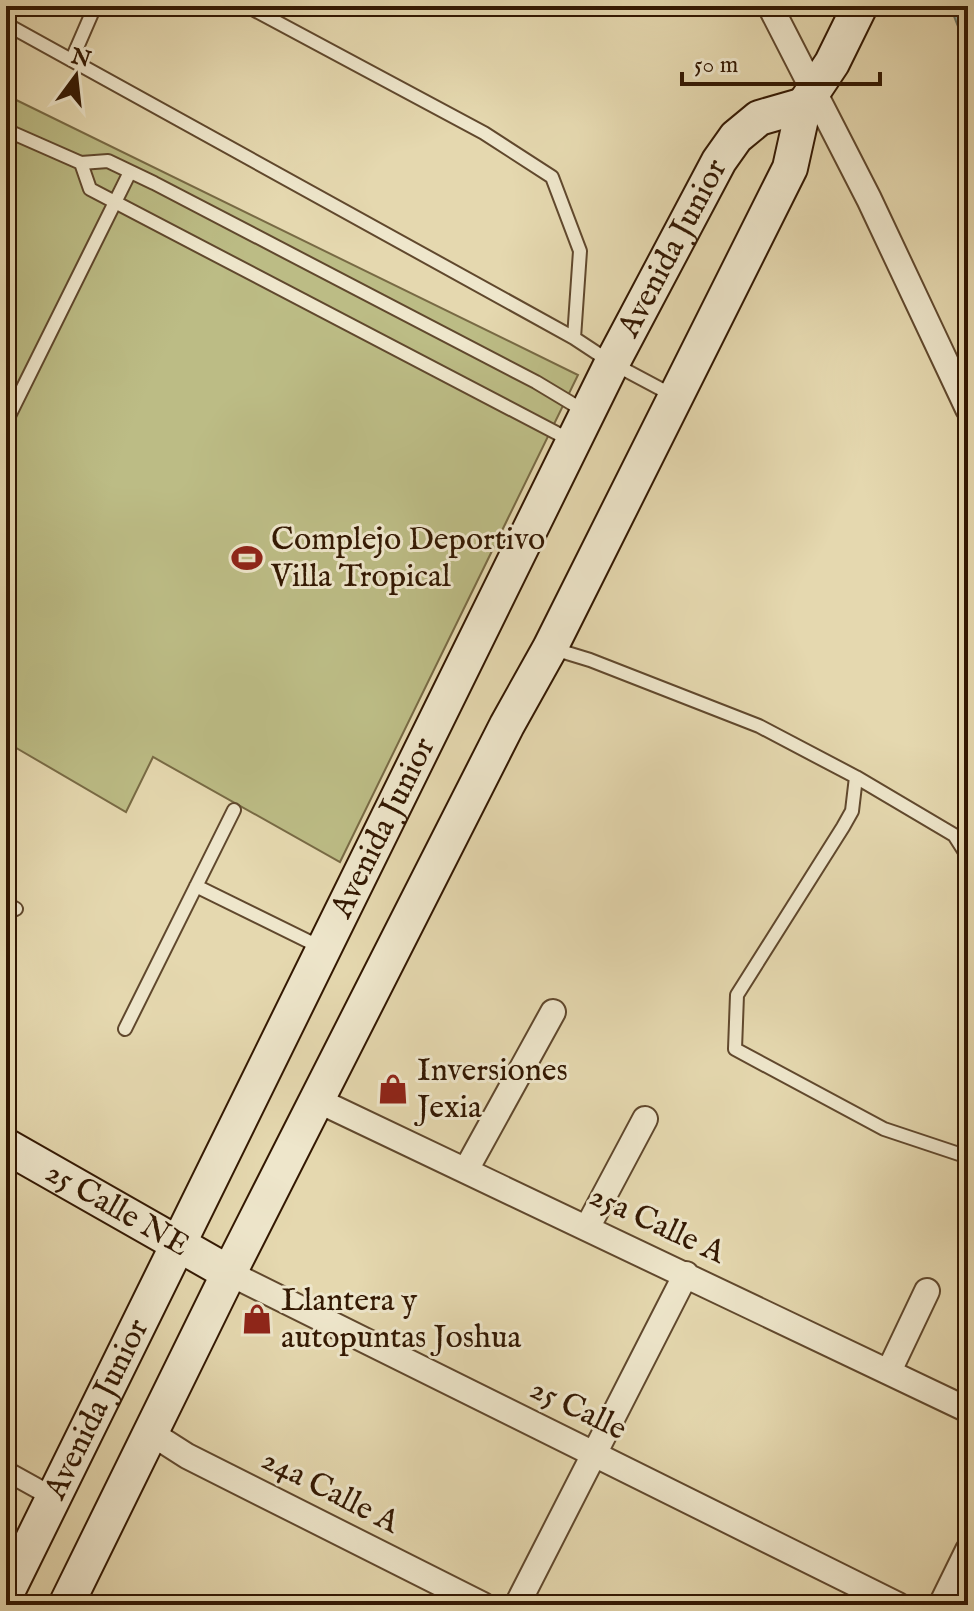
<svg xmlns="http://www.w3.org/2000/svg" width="974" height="1611" viewBox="0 0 974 1611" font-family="'IM FELL English',serif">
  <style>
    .pitch { fill: #bcbc85; stroke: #786a44; stroke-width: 2 }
    .water { fill: url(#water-waves); stroke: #6e796a; stroke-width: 2 }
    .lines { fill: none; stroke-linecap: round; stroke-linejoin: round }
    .service-casing { stroke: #60482d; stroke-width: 16 }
    .pedestrian-casing { stroke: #60482d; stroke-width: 22 }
    .minor-casing { stroke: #60482d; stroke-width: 28 }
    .secondary-casing { stroke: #331802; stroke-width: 38 }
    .service { stroke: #eee6cb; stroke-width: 12 }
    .pedestrian { stroke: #eee6cb; stroke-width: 18 }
    .minor { stroke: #eee6cb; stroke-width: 24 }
    .secondary { stroke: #eee6cb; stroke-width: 34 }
    .labels { text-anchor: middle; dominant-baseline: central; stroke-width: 6; stroke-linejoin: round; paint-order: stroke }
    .street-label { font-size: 32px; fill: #331802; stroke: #eee6cb }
    .poi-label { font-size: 32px; fill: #331802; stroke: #eee6cb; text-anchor: start }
  </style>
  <defs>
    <pattern id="water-waves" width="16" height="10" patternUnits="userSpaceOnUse" patternTransform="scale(2)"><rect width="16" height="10" fill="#96b9af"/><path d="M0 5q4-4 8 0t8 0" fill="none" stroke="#829e95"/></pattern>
  </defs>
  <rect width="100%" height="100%" fill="#e5d8af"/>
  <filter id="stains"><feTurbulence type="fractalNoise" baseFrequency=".0025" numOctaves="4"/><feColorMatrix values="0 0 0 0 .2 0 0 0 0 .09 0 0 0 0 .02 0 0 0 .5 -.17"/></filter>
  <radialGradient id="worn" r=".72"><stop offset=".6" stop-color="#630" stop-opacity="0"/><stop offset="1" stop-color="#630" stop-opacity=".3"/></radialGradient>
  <path class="pitch" d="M6 95 578 375 340 862 153 757 126 812 6 742Z"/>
  <path class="water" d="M950 6H968V52Z"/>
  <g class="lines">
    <g class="service-casing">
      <path id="service" d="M247 6 484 133 552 177 580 251 574 338
        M6 24 574 338 612 363 674 396
        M72 59 95 6
        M6 130 81 163 108 161 154 183 536 382 586 412
        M81 163 90 189 570 440
        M6 422 130 172
        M554 649 590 660 759 726 856 777 954 835 968 857
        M856 777 852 811 843 827 737 995 735 1049 884 1129 968 1157
        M196 886 320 947
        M6 903 16 909
        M125 1029 234 810"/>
    </g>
    <g class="pedestrian-casing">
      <path id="pedestrian" d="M6 1471 53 1497"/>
    </g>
    <g class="minor-casing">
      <path id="minor" d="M770 6 869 199 968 409
        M317 1100 968 1410
        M466 1170 553 1012
        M587 1228 645 1119
        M229 1273 898 1605
        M889 1371 927 1291
        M151 1433 187 1456 483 1605
        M517 1605 686 1274
        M941 1605 968 1550"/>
    </g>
    <g class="secondary-casing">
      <g id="secondary">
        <path id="s1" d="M6 1146 229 1273"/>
        <path id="s2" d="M6 1594 612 363 719 161 736 137 759 118 804 105"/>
        <path d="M66 1605 229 1273 507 725 550 648 790 168 804 105 832 63 860 6"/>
      </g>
    </g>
    <use href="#service" class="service"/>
    <use href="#pedestrian" class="pedestrian"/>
    <use href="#minor" class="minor"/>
    <use href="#secondary" class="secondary"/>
  </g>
  <defs>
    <g id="stadium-bare" transform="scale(2.4)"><path d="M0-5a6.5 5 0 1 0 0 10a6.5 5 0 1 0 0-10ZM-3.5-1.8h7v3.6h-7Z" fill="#8f2418" stroke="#eee6cb" stroke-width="2.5" paint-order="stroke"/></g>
    <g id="shop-bare" transform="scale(2.4)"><path d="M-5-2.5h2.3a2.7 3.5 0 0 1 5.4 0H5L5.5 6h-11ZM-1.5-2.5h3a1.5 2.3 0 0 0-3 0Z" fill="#8f2418" stroke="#eee6cb" stroke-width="2.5" paint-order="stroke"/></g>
  </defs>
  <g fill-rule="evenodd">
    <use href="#stadium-bare" x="247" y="558"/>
    <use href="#shop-bare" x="393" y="1089"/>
    <use href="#shop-bare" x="257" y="1319"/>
  </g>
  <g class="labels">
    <g class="street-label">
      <text stroke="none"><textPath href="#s2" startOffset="1502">Avenida Junior</textPath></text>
      <text stroke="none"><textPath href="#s2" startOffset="854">Avenida Junior</textPath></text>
      <text stroke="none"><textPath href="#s1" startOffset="128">25 Calle NE</textPath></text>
      <text transform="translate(657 1225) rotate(25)">25a Calle A</text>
      <text stroke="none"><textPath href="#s2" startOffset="206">Avenida Junior</textPath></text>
      <text transform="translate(578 1410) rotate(26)">25 Calle</text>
      <text transform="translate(330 1492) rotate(27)">24a Calle A</text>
    </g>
    <g class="poi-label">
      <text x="271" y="540">Complejo Deportivo<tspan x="271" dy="37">Villa Tropical</tspan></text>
      <text x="417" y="1071">Inversiones<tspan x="417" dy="37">Jexia</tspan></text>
      <text x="281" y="1301">Llantera y<tspan x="281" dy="37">autopuntas Joshua</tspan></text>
    </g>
  </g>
  <rect width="974" height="1611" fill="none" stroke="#e5d8af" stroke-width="32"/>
  <rect x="8" y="8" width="958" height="1595" fill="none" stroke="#331802" stroke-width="4"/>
  <rect x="16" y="16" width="942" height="1579" fill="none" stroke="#331802" stroke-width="2"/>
  <g transform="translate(76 76) rotate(15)" stroke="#eee6cb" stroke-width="6" paint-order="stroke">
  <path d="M0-6L14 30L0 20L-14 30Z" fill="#331802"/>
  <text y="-12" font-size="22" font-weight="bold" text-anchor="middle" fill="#331802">N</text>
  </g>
  <path d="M682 72v12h198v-12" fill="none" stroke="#331802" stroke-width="4"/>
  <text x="694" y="72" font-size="24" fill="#331802" stroke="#eee6cb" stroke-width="6" paint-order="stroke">50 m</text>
  <rect width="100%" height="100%" filter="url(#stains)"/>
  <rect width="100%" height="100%" fill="url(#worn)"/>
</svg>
